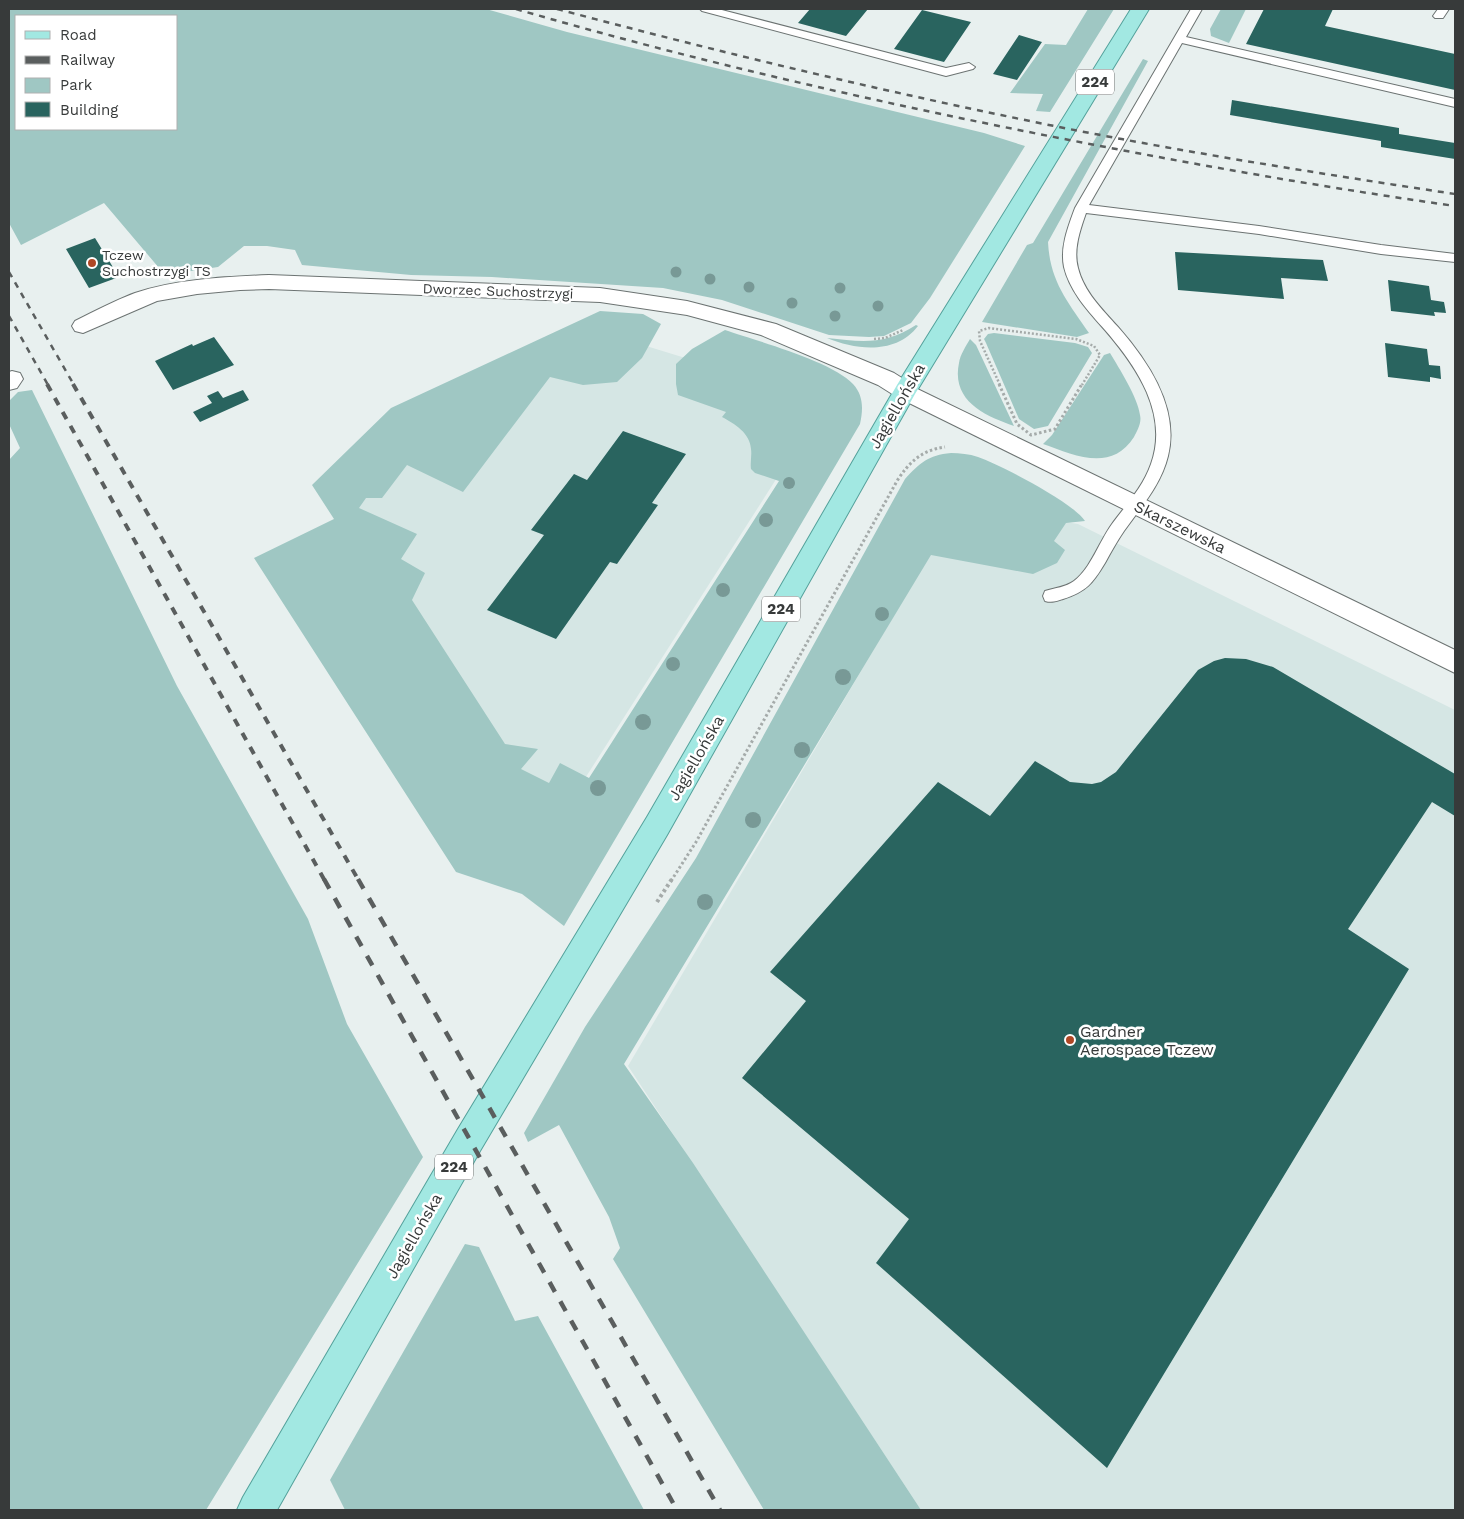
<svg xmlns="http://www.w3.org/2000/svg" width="1464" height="1519" viewBox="0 0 1464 1519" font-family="'Work Sans',sans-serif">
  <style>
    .built { fill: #d5e6e4 }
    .green { fill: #9fc7c3; fill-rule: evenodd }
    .building { fill: #29645f }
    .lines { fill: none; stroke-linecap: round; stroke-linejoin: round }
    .service-casing { stroke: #6c7372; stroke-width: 2 }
    .minor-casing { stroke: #6c7372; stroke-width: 2 }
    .tertiary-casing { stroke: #6c7372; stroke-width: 2 }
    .primary-casing { stroke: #54a19b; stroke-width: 2 }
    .path-far2 { stroke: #a5abaa; stroke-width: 2.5; stroke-dasharray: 2 2; stroke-linecap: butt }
    .path-far1 { stroke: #a5abaa; stroke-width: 3; stroke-dasharray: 2.5 2.5; stroke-linecap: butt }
    .path { stroke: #a5abaa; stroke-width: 4; stroke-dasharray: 3 3; stroke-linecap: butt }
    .service { fill: #fff; fill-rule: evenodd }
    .minor { fill: #fff; fill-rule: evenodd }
    .tertiary { fill: #fff; fill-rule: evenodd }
    .primary { fill: #a2e8e2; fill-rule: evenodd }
    .rail-far2 { stroke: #5a5e5e; stroke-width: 2.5; stroke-dasharray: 6 6; stroke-linecap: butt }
    .rail-far1 { stroke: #5a5e5e; stroke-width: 4; stroke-dasharray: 8 8; stroke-linecap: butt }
    .rail { stroke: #5a5e5e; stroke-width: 4.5; stroke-dasharray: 11 11; stroke-linecap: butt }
    .tree { fill: #789996 }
    .poi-dot { fill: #af4725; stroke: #fff; stroke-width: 2 }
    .labels { text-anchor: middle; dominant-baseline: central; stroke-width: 5; stroke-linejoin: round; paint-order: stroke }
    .far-poi-label { font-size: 14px; fill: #373a3a; stroke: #fff; text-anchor: start }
    .far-street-label { font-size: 14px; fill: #373a3a; stroke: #fff }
    .shield { fill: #fff; stroke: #737575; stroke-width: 1 }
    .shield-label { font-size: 15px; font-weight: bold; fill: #373a3a }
    .street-label { font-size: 16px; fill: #373a3a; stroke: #fff }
    .poi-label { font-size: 16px; fill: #373a3a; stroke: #fff; text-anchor: start }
  </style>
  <rect width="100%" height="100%" fill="#e8f0ef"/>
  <path class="built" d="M617 337 757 380 821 409 552 830 318 484Z
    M959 505 1078 524 1455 710V1510H921L628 1066Z"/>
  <path class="green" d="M9 9H486L567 32 984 133 1025 146 930 298 911 323 884 336 869 337 829 335 722 300 663 288 492 277 411 275 302 265 295 250 267 246H244L218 267 165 275 104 203 21 245 9 223ZM176 16V129H16V16Z
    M1088 9H1114L1050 112 1036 111 1043 94 1010 93 1045 44 1066 45Z
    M1221 9H1246L1229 43 1211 36 1210 29Z
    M1143 59 1148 61 1048 242C1050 282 1068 302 1089 333L1077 337 982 322 1027 245 1033 243Z
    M600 311 643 314 661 324 642 358 617 382 583 385 550 377 463 492 407 465 382 498H366L359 508 417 534 401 559 425 573 412 600 505 744 538 749 521 769 549 783 560 763 589 778 779 481 755 473 751 469C750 462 752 456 751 449 750 433 735 424 722 417L726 412 678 395 676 384V364L692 349 725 330C757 341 832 361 853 384 864 396 863 410 860 424L564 926 522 894 456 872 254 558 334 519 312 485 391 408Z
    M916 325 918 326C896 355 856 350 827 338 863 342 885 345 916 325Z
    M994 333 1075 343 1088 347 1092 353 1048 426 1034 429 1019 419 986 343 984 339 988 334Z
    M970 339 976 345 1014 426C985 416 951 401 959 363 960 355 966 346 970 339Z
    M1110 353C1119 368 1138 398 1140 415 1142 423 1137 431 1134 437 1111 473 1074 455 1043 444L1052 435 1104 355Z
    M32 390 177 686 308 919 347 1024 423 1157 206 1510H9V460L20 448 9 424V401L18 392Z
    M951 453C960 453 969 454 978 457 999 464 1075 504 1085 521L1066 523 1054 541 1065 550 1057 563 1033 574 931 555 624 1064 693 1163 921 1510H764L613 1259 620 1248 609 1217 559 1125 528 1142 524 1133 585 1027 696 858 905 479C920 463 928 455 951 453Z
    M465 1244 479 1247 515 1321 538 1316 644 1510H345L330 1480Z"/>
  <path class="building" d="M810 9H868L846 36 798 23Z
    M1264 9H1333L1325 26 1455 54V90L1246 44Z
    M922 10 971 22 944 62 894 49Z
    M1019 35 1042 42 1017 80 993 74Z
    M1232 100 1399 128V134L1455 143V159L1381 147V141L1230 115Z
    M95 238 119 277 89 288 66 249Z
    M1175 252 1323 260 1328 281 1281 278 1284 299 1178 290Z
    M1388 280 1429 286 1431 300 1444 302 1446 313 1434 312 1435 316 1391 311Z
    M214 337 234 365 173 390 155 361 192 344 193 346Z
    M1385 343 1427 349 1429 365 1440 366 1441 379 1430 377V382L1388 377Z
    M243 390 249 400 200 422 193 412 212 403 207 396 218 391 223 398Z
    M623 431 686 454 652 503 658 505 617 564 610 562 556 639 487 610 544 535 531 530 574 474 587 480Z
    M1225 658 1246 659 1273 667 1455 774V816L1432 802 1348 929 1409 969 1107 1468 876 1263 909 1219 742 1078 806 1001 770 972 938 782 990 816 1035 761 1070 782 1092 784 1101 782 1116 772 1198 670 1214 661Z"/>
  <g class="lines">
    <g class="service-casing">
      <path id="service" d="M700 9H718L946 68 969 63 975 67 973 69 946 76 702 11Z
        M1191 9H1202L1186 37 1455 99V107L1182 43 1089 205 1259 226 1381 245 1455 254V262L1381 254 1259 234 1086 213C1080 230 1073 250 1078 268 1084 292 1102 309 1118 327 1148 361 1180 408 1168 456 1161 485 1141 507 1124 531 1117 541 1111 552 1105 563 1093 583 1086 592 1063 599 1057 601 1052 603 1045 601L1043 596 1045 591C1055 588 1066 587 1074 581 1091 568 1099 542 1112 524 1126 505 1143 487 1151 464 1169 414 1137 367 1105 330 1089 312 1070 292 1064 267 1060 247 1068 227 1075 208Z
        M1438 9H1449L1443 18H1435L1433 16Z"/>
    </g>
    <g class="minor-casing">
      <path id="minor" d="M269 275 600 288 687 301 776 324 894 373 913 385 916 391 913 397 905 399 897 397 878 385 761 335 687 315 600 302 269 289 240 290 197 294 157 301 83 333 75 331 72 326 75 321C95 311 114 301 135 293 178 279 224 277 269 275Z
        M12 371 20 373 23 379 17 388 9 390V372Z"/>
    </g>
    <g class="tertiary-casing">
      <path id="tertiary" d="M905 383 1455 650V673L897 397 894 391 897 385Z"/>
    </g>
    <g class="primary-casing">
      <path id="primary" d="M1131 9H1149L915 394 667 835 480 1151 277 1510H237L243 1497 458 1129 647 817 897 385Z"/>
    </g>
    <path class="path-far2" d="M874 339 885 338 903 330
      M1000 385 980 341 979 331 989 328 1076 339 1094 346 1100 355 1082 385"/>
    <path class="path-far1" d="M999 384 1017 424 1031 435 1055 429 1082 384
      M671 881 696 842 897 481C909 462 922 450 945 447"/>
    <path class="path" d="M657 902 672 879"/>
    <use href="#service" class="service"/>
    <use href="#minor" class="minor"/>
    <use href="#tertiary" class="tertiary"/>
    <use href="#primary" class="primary"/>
    <path class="rail-far2" d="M516 9C674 55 833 92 994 125 1147 156 1300 184 1455 206
      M557 9C704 48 852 84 1001 115 1151 147 1303 171 1455 194
      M9 272 74 385
      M9 316 48 385"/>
    <path class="rail-far1" d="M47 384 325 881
      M73 384 359 881"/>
    <path class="rail" d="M324 879 677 1510
      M358 879 720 1510"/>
  </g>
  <g class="tree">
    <circle cx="676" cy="272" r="5.5"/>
    <circle cx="710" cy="279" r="5.5"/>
    <circle cx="749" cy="287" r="5.5"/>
    <circle cx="840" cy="288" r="5.5"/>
    <circle cx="792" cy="303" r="5.5"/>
    <circle cx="878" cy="306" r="5.5"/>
    <circle cx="835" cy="316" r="5.5"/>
    <circle cx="789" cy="483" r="6"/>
    <circle cx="766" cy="520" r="7"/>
    <circle cx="723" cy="590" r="7"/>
    <circle cx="882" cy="614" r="7"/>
    <circle cx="673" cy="664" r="7"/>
    <circle cx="843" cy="677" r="8"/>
    <circle cx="643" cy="722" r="8"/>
    <circle cx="802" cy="750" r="8"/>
    <circle cx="598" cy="788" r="8"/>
    <circle cx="753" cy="820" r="8"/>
    <circle cx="705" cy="902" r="8"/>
  </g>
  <g class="poi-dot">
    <circle cx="92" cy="263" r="5"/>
    <circle cx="1070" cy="1040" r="5"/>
  </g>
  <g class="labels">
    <g class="far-poi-label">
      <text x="102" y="255">Tczew<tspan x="102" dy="16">Suchostrzygi TS</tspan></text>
    </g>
    <g class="far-street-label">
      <text transform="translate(498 291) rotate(2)">Dworzec Suchostrzygi</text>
    </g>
    <g class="shield">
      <rect x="1076" y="69.5" width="38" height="25" rx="4"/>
      <rect x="762" y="596.5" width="38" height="25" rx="4"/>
      <rect x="435" y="1154.5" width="38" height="25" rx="4"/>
    </g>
    <g class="shield-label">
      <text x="1095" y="82">224</text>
      <text x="781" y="609">224</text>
      <text x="454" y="1167">224</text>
    </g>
    <g class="street-label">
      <text transform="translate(897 406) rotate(-60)">Jagiellońska</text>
      <text transform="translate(1180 527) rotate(26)">Skarszewska</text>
      <text transform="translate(696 758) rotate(-60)">Jagiellońska</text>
      <text transform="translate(414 1236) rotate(-60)">Jagiellońska</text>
    </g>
    <g class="poi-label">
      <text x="1080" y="1031">Gardner<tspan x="1080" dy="18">Aerospace Tczew</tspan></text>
    </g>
  </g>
  <rect width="1464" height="1519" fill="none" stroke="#373a3a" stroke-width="20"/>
  <rect x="15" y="15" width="162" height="115" fill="#ffffff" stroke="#afb0b0"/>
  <rect x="25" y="31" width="25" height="8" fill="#a2e8e2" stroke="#afb0b0"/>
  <text x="60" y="40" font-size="15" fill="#373a3a">Road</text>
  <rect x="25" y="56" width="25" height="8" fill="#5a5e5e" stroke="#afb0b0"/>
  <text x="60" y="65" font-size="15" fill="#373a3a">Railway</text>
  <rect x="25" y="78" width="25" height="15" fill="#9fc7c3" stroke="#afb0b0"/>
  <text x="60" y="90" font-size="15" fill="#373a3a">Park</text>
  <rect x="25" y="102" width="25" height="15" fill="#29645f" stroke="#afb0b0"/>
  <text x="60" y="115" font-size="15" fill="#373a3a">Building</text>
</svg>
